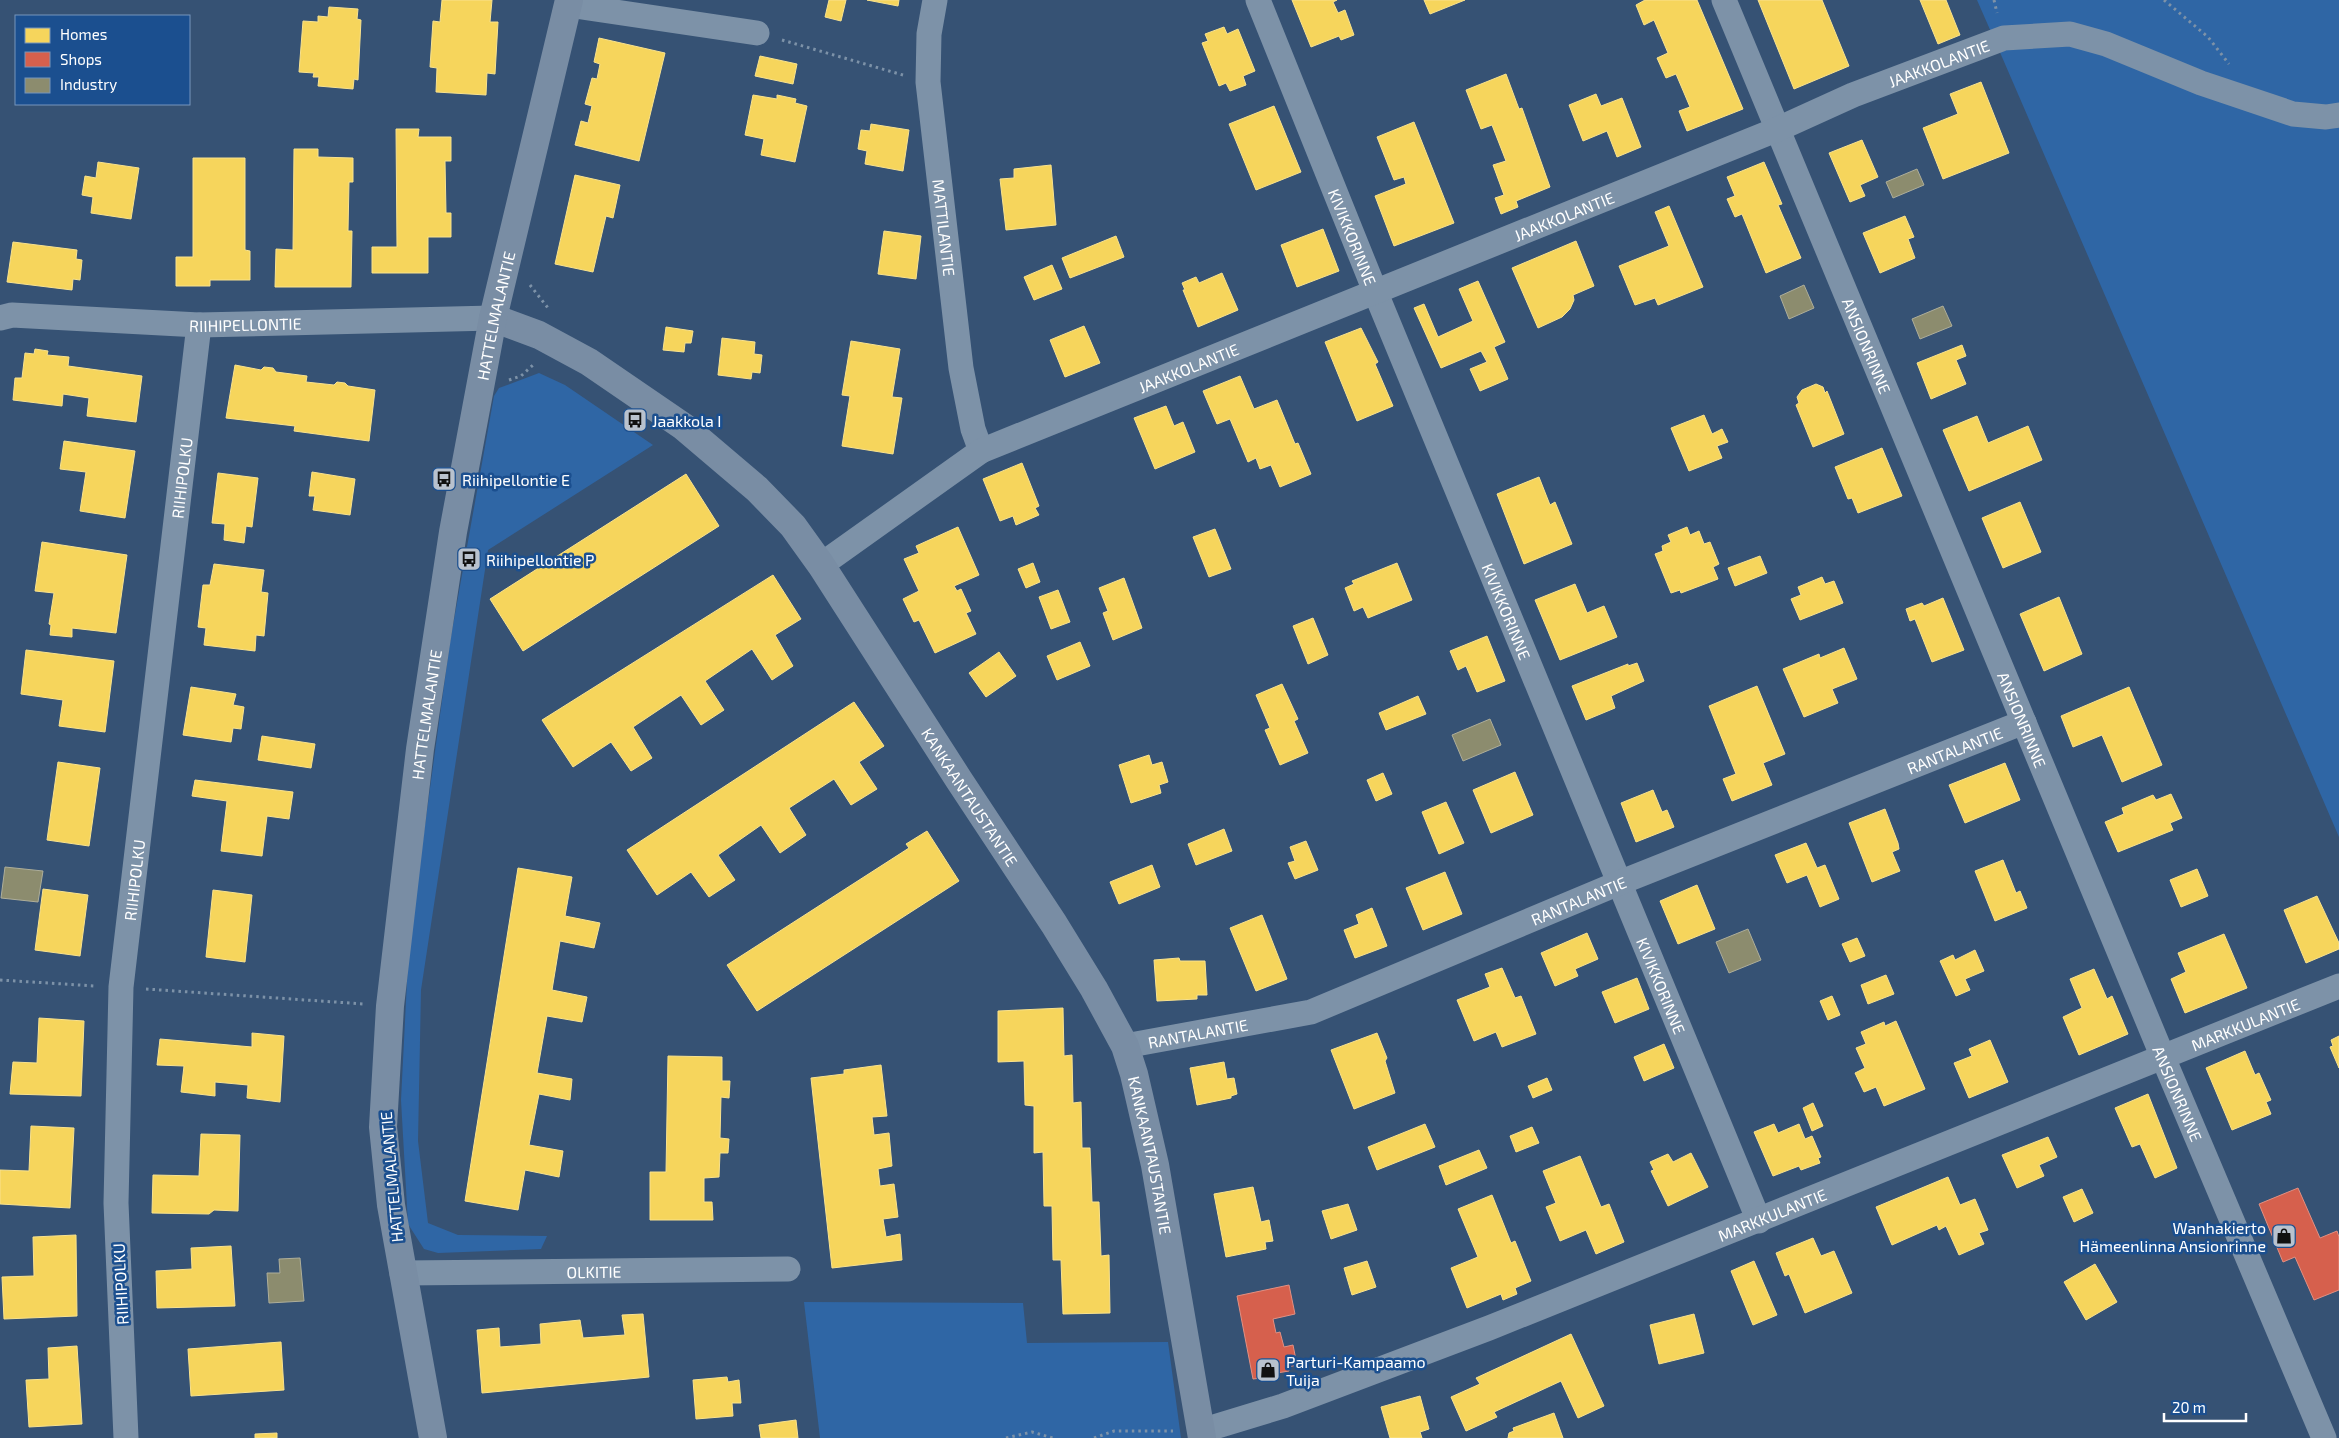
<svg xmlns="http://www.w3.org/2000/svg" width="2339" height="1438" viewBox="0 0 2339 1438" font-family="'Exo 2',sans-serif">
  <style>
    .green { fill: #2f66a5 }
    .homes { fill: #f6d55c; stroke: #f9e28d }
    .shops { fill: #d6604d; stroke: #e29082 }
    .industry { fill: #8c8c6e; stroke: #aeae9a }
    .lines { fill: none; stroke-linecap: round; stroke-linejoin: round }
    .path { stroke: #7d92a8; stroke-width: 3; stroke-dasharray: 2.5 4; stroke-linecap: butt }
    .street { stroke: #7d92a8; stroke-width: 25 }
    .secondary { stroke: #798da4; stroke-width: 28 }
    .labels { text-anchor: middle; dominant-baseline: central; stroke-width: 5; stroke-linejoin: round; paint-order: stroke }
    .street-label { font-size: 16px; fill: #fff; stroke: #1b4f8f }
    .poi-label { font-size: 16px; fill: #fff; stroke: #1b4f8f; text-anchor: start }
  </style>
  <rect width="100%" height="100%" fill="#365274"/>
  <path class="green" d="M1977 0H2339V837L2002 57Z
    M539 373 565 385 653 445 488 550 421 990 418 1141 428 1223 458 1235 547 1236 541 1249 438 1253 424 1249 408 1224 401 1100 409 942 450 642 494 396 499 388Z
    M804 1302 1023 1303 1027 1343 1168 1342 1181 1438H820Z"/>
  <path class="homes" d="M442 0H492L490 22H498L495 74 487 73 486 95 436 92 437 68 430 67 433 21 440 22Z
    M829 0H846L841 21 825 17Z
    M867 0H899L898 6Z
    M1292 0H1337L1333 2 1338 13 1345 10 1354 35 1341 40 1339 36 1311 47Z
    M1424 0H1465L1430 14Z
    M1697 0 1743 109 1687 131 1679 111 1690 107 1676 74 1666 78 1657 58 1668 53 1654 20 1644 25 1636 5 1645 0Z
    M1758 0H1822L1849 66 1794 89Z
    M1920 0H1946L1960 35 1938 44Z
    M329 7 358 9 357 19 361 20 358 80 354 79 353 89 318 86 319 77H313L314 73 299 72 303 21 318 22V16L328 17Z
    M1224 27 1227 34 1238 29 1255 71 1243 76 1246 85 1230 91 1226 83 1219 86 1202 43 1208 41 1205 34Z
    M599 38 665 53 639 161 575 145 581 121 588 123 592 106 585 104 592 78 597 79 600 64 594 62Z
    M760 56 797 64 793 84 755 76Z
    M1506 74 1519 109 1522 108 1550 187 1516 201 1518 207 1501 214 1495 198 1504 195 1493 165 1506 161 1492 125 1481 129 1466 90Z
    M1981 82 2009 153 1943 179 1923 128 1958 114 1950 94Z
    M1596 94 1601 106 1622 98 1641 147 1617 157 1607 131 1583 141 1569 105Z
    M753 95 777 99V95L796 99 795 103 807 106 795 162 761 155 764 139 745 135Z
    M1274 106 1301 172 1256 190 1229 124Z
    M1414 122 1454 223 1394 246 1375 196 1406 184 1404 177 1394 180 1377 137Z
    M871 124 909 130 903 171 865 164 867 151 858 149 861 130 870 131Z
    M396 129H419L418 137H451V161H445L446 213H451V237H428V273H372V247H397Z
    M1862 140 1878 177 1860 185 1865 196 1850 202 1829 153Z
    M294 149H318V157L353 158V182H349L348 231H352L351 287H275L276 249 293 250Z
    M193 158H245V250L250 251V280H210V286H176V257H193Z
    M98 162 139 168 131 219 91 213 93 197 82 195 85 176 96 178Z
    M1764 162 1782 204 1778 205 1801 258 1766 273 1742 214 1735 217 1727 199 1735 196 1727 177Z
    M1051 165 1056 225 1006 230 1000 179 1014 178V169Z
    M575 175 620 185 613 218 606 216 593 272 555 264Z
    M1669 206 1703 287 1658 305 1655 298 1635 305 1619 266 1669 246 1655 212Z
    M1905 216 1914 237 1908 239 1915 258 1880 273 1863 233Z
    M1323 229 1339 271 1297 287 1281 245Z
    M884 231 921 236 916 279 878 274Z
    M1116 236 1124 257 1070 278 1062 258Z
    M1576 241 1594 286 1573 295 1574 300 1570 309 1562 317 1538 328 1512 268Z
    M13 242 77 250 76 259 82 260 80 280 73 279 72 290 7 282Z
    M1052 265 1062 289 1034 300 1024 277Z
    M1222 273 1238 310 1198 327 1183 290H1185L1182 283 1196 277 1199 283Z
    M1478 281 1505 342 1494 347 1508 379 1480 391 1470 369 1487 362 1481 351 1441 368 1414 308 1424 304 1438 337 1473 321 1459 289Z
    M1084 326 1100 363 1065 377 1050 340Z
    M666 327 693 331 691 343H685L684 352 663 350Z
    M1361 328 1378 362 1375 364 1393 406 1357 421 1325 342Z
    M722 338 755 342 754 354 762 355 760 373 752 372 751 379 718 375Z
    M851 341 900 349 892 397 902 398 893 454 842 446 850 396 842 395Z
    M1962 345 1966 356 1956 360 1966 384 1931 399 1917 363Z
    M35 349 48 351 47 355 69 357 68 366 142 376 136 422 87 416 89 398 63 394 62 406 13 400 15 378H22L25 353 34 354Z
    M235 365 261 370 264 367 273 368 276 372 307 376 306 382 334 385 337 382 345 383 348 386 375 390 369 441 294 431 295 426 226 418Z
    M1240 376 1254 409 1277 400 1295 444 1298 443 1311 474 1280 487 1271 465 1260 469 1256 458 1248 462 1230 419 1217 424 1203 391Z
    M1816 384 1823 387 1825 393 1827 391 1844 434 1813 447 1796 405 1799 403 1797 397 1802 390Z
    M1166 406 1174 426 1183 422 1195 452 1155 469 1134 418Z
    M1704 415 1712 434 1722 429 1728 442 1717 446 1722 458 1689 471 1671 428Z
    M1977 416 1988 443 2028 426 2042 460 1969 491 1943 430Z
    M64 441 135 451 125 518 80 511 86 472 60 469Z
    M1882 448 1902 496 1858 513 1852 498 1848 499 1835 467Z
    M1022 463 1039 506 1035 508 1039 515 1016 525 1013 516 1000 521 983 479Z
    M312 472 355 479 350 515 313 510 315 496H309Z
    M218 473 258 478 252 527 246 526 244 543 224 540 225 524 212 523Z
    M686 474 719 526 523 651 490 599Z
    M1539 477 1550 505 1555 502 1572 544 1524 564 1497 494Z
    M2020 502 2041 552 2003 568 1982 518Z
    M958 527 979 575 954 586 957 591 961 589 971 611 966 613 976 634 935 653 919 620 914 622 903 599 919 591 904 559 919 553 916 546Z
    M1687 527 1690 535 1699 531 1704 544 1710 542 1719 564 1713 567 1718 579 1681 593 1680 590 1671 593 1655 554 1663 551 1662 546 1671 542 1668 535Z
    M1215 529 1231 569 1209 577 1193 537Z
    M42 542 127 555 116 633 72 628V637L50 635 51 625 49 624 54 593 35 591Z
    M1760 556 1767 573 1735 586 1728 568Z
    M1033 563 1040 582 1026 588 1018 569Z
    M1397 563 1412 600 1368 618 1363 607 1354 611 1345 588 1354 584 1352 581Z
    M214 564 264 570 261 592 268 593 264 636 256 635 255 651 204 645 206 628 198 627 203 585H210Z
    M773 575 801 619 775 635 793 666 772 680 752 649 705 681 724 710 701 725 681 695 633 727 652 758 631 771 611 742 573 767 542 720Z
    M1822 577 1825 584 1834 581 1843 603 1800 620 1791 599 1801 595 1798 587Z
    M1124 578 1142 628 1113 640 1103 613 1108 611 1099 588Z
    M1575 584 1587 613 1604 606 1617 637 1560 660 1535 600Z
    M1058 590 1070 622 1051 629 1039 597Z
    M2059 597 2082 654 2044 671 2020 614Z
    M1943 598 1964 650 1932 662 1915 619 1910 621 1906 609 1922 603 1924 606Z
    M1313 618 1328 655 1308 664 1293 626Z
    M1487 636 1505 681 1477 692 1466 666 1458 670 1450 651Z
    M1080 642 1090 666 1057 680 1047 656Z
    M1844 648 1857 679 1832 689 1838 703 1804 717 1783 669 1819 654 1820 658Z
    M26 650 114 661 105 732 59 726 63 700 21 694Z
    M999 652 1016 676 986 697 969 673Z
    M1637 663 1644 681 1611 696 1615 708 1586 720 1572 686 1628 664V666Z
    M1282 684 1298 719 1294 721 1308 753 1280 765 1265 730 1270 728 1256 695Z
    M1757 686 1785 754 1763 763 1772 785 1732 801 1723 779 1736 774 1709 706Z
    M191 687 236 694 233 705 244 707 241 729 233 728 231 742 183 735Z
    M2129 687 2162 765 2122 782 2102 735 2073 747 2061 716Z
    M1418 696 1426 714 1386 730 1379 713Z
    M854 702 884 746 859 762 877 789 851 805 834 779 789 808 806 835 780 853 761 825 718 855 735 880 709 897 691 872 657 895 627 850Z
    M262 736 315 744 311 768 258 760Z
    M1149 755 1152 765 1162 762 1168 782 1159 785 1161 793 1131 803 1119 765Z
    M58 762 100 768 89 846 47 840Z
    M2005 763 2020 800 1965 823 1949 785Z
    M1515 772 1533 815 1491 833 1473 790Z
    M1383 773 1392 794 1376 801 1367 780Z
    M195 780 293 792 289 819 267 816 262 856 221 851 227 801 192 796Z
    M1653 790 1662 812 1667 810 1674 827 1636 842 1621 803Z
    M2171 794 2182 818 2170 823 2173 830 2118 852 2105 822 2124 814 2122 808 2153 795 2156 800Z
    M1446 802 1464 843 1439 854 1422 812Z
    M1885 809 1898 843 1899 849 1892 852 1900 871 1872 882 1849 823Z
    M1224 829 1232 851 1196 865 1188 844Z
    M927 831 959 881 757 1011 727 965 909 848 906 844Z
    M1306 841 1318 870 1295 879 1288 863 1295 861 1290 847Z
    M1806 843 1817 868 1825 865 1839 899 1820 907 1807 875 1787 883 1775 855Z
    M2003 860 2016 893 2020 891 2027 908 1995 921 1975 871Z
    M1152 865 1160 887 1119 904 1110 882Z
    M518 868 572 877 565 916 600 923 594 948 560 941 552 990 587 997 582 1022 547 1016 537 1073 572 1079 570 1100 539 1094 529 1145 563 1151 559 1177 525 1170 518 1210 465 1201Z
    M2197 869 2208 896 2181 907 2170 880Z
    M1445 872 1462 914 1423 930 1406 888Z
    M1697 885 1715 929 1678 944 1660 901Z
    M43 889 88 895 80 956 35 950Z
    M213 890 252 895 245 962 206 957Z
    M2317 896 2339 943V949L2306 963 2284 910Z
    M1372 908 1387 946 1355 958 1344 930 1359 924 1356 915Z
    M1262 915 1287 979 1256 991 1230 928Z
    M1587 933 1598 959 1575 969 1578 976 1555 986 1541 953Z
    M2224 934 2247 988 2185 1013 2171 979 2186 972 2178 953Z
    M1857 938 1865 956 1850 962 1842 944Z
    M1975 950 1984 971 1965 979 1970 990 1956 996 1940 961 1953 955 1955 960Z
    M1179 958 1180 961H1205L1207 995H1197V999L1157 1001 1154 960Z
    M1502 968 1515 998 1521 996 1536 1034 1502 1047 1496 1032 1474 1041 1457 1000 1490 987 1485 974Z
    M2094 969 2107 999 2112 996 2128 1034 2079 1055 2063 1017 2082 1008 2070 979Z
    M1886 975 1894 994 1868 1004 1861 985Z
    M1637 978 1649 1009 1615 1023 1602 992Z
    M1832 996 1840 1015 1828 1020 1820 1001Z
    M1063 1008 1064 1056 1072 1055 1073 1103 1081 1102 1082 1148H1090L1092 1202H1099L1101 1256 1109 1255 1110 1313 1063 1314 1061 1260H1053L1052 1206H1044L1043 1152 1034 1153V1106L1025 1105 1024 1061 998 1062V1011Z
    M39 1018 84 1021 81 1096 10 1094 13 1062 37 1063Z
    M1896 1021 1925 1089 1884 1106 1876 1087 1864 1092 1855 1073 1865 1068 1856 1048 1866 1044 1861 1032 1884 1022 1885 1026Z
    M252 1033 284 1036 280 1102 247 1098 248 1085 215 1082V1096L181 1092 184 1066 157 1065 160 1039 252 1047Z
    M1377 1033 1387 1058 1385 1061 1395 1093 1354 1109 1331 1050Z
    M2339 1036V1068L2330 1047 2333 1046 2331 1040Z
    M1990 1040 2008 1082 1969 1098 1954 1063 1972 1056 1969 1049Z
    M1664 1044 1674 1068 1644 1081 1634 1057Z
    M2245 1051 2255 1075 2259 1073 2271 1100 2266 1102 2271 1114 2232 1130 2206 1068Z
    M668 1056 722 1057V1081H730L729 1098 721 1097 720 1138 729 1139 728 1153H720L719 1177 704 1178V1202H712L713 1220H650V1172H666Z
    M1224 1062 1227 1079 1234 1078 1237 1094 1231 1096V1098L1197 1105 1190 1068Z
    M881 1065 887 1116 872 1117 874 1135 889 1133 892 1166 878 1169 880 1186 894 1184 898 1217 883 1219 886 1237 900 1234 902 1260 832 1268 811 1078 844 1074V1070Z
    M1547 1078 1552 1090 1533 1098 1528 1086Z
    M2148 1094 2177 1168 2155 1178 2140 1144 2132 1147 2115 1108Z
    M1813 1103 1823 1126 1812 1131 1803 1108Z
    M1425 1124 1435 1147 1377 1170 1368 1147Z
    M1774 1124 1778 1133 1799 1124 1805 1139 1812 1136 1821 1157 1818 1158 1820 1163 1801 1170 1799 1166 1773 1176 1754 1132Z
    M31 1126 74 1128 70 1208 0 1204V1170L29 1171Z
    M1532 1127 1539 1143 1516 1152 1510 1136Z
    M201 1134 240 1135 238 1211 214 1210 209 1214 152 1213 153 1175 199 1176Z
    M2048 1137 2057 1157 2039 1165 2044 1176 2017 1188 2002 1155Z
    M1479 1150 1487 1168 1446 1185 1439 1166Z
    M1691 1153 1708 1187 1668 1206 1651 1171 1654 1170 1650 1162 1668 1154 1673 1162Z
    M1580 1156 1601 1207 1609 1204 1624 1242 1596 1254 1586 1230 1560 1241 1546 1207 1556 1203 1543 1171Z
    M1948 1177 1960 1205 1975 1199 1988 1230 1979 1233 1984 1244 1959 1255 1946 1226 1939 1230 1937 1225 1892 1245 1876 1207Z
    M1253 1187 1261 1222 1269 1220 1273 1241 1265 1242 1266 1249 1226 1257 1214 1194Z
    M2082 1189 2093 1213 2074 1222 2063 1197Z
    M1492 1195 1511 1243 1515 1241 1531 1281 1515 1288 1517 1294 1503 1300 1501 1294 1467 1308 1451 1268 1478 1257 1458 1209Z
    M1348 1204 1357 1230 1331 1239 1322 1211Z
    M76 1235 77 1316 4 1319 2 1277 34 1276 33 1237Z
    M1813 1238 1821 1256 1834 1251 1852 1293 1805 1313 1789 1274 1785 1276 1776 1253Z
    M231 1246 235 1306 157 1308 156 1271 192 1269 191 1248Z
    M1367 1261 1376 1287 1352 1295 1344 1268Z
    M1754 1261 1777 1315 1753 1325 1731 1271Z
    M2095 1264 2117 1302 2086 1320 2064 1282Z
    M643 1314 649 1377 482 1393 477 1330 499 1328 500 1347 541 1344 540 1324 580 1320 583 1338 625 1335 622 1315Z
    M1694 1314 1704 1353 1659 1364 1650 1325Z
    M1571 1334 1604 1406 1578 1418 1561 1381 1494 1412 1497 1417 1466 1431 1451 1397 1480 1384 1476 1378Z
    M281 1342 284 1390 191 1396 188 1349Z
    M77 1346 82 1424 29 1427 26 1380 49 1379 48 1348Z
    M727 1377 728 1382 739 1380 741 1403H732L733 1416 696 1419 693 1380Z
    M1420 1396 1429 1429 1420 1432 1422 1438H1390L1381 1407Z
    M1554 1413 1563 1438H1508L1509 1433 1514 1431 1513 1428Z
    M796 1420 798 1438H761L759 1425Z
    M277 1433V1438H255V1434Z"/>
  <path class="shops" d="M2298 1188 2320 1238 2337 1231 2339 1237V1290L2314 1300 2295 1257 2283 1262 2259 1204Z
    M1289 1285 1295 1314 1273 1319 1276 1333 1280 1332 1284 1347 1293 1345 1297 1365 1288 1367 1289 1371 1277 1373 1278 1376 1253 1379 1237 1296Z"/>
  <path class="industry" d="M1917 169 1924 185 1893 198 1886 182Z
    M1804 285 1814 308 1789 319 1780 296Z
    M1943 306 1952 326 1920 339 1912 319Z
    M1490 719 1501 745 1463 761 1452 735Z
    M5 867 43 871 38 902 1 898Z
    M1748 929 1761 960 1729 973 1716 942Z
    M300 1258 304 1301 269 1303 267 1273H280L279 1259Z"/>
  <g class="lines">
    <path class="path" d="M1994 0 1997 13
      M2164 0 2208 37 2229 64
      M782 40 903 75
      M530 285 548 308
      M509 380 521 376 533 365
      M0 980 95 986
      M146 989 364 1004
      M1006 1438 1032 1432 1053 1438
      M1094 1438 1114 1431H1173"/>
    <g class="street">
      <path id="s1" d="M935 0 929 34 928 82 961 368 973 429 981 451"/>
      <path id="s2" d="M1258 0 1375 291 1759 1221"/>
      <path id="s3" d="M1724 0 2162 1055 2324 1438"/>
      <path d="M568 5 757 33"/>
      <path id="s4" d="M0 318 12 315 199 325 493 318"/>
      <path id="s5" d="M821 565 981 451 1778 129 1853 95 2004 38 2070 34 2106 44 2201 83 2293 114 2326 117 2339 115"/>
      <path id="s6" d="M1125 1046 1311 1012 1619 883 2024 722"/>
      <path id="s7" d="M402 1273 788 1269"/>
      <path id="s8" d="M1201 1431 1283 1406 1489 1328 2339 986"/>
      <path id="s9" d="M126 1438 116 1203 121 987 199 325"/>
    </g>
    <g class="secondary">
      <path id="s10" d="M493 318 539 335 589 362 684 427 757 489 793 526 821 565 959 780 1054 924 1094 989 1125 1046 1134 1074 1155 1165 1202 1438"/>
      <path id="s11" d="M433 1438 391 1205 383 1127 390 1006 420 749 453 532 493 318 569 0"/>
    </g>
  </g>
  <defs>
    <g id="bus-square" transform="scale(1.25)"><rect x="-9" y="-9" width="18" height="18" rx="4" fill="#b9c2ce" stroke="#1b4f8f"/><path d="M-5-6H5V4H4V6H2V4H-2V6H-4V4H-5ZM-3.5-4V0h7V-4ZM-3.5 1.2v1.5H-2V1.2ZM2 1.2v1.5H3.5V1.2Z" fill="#111"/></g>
    <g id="shop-square" transform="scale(1.25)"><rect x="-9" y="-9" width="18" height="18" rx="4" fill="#b9c2ce" stroke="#1b4f8f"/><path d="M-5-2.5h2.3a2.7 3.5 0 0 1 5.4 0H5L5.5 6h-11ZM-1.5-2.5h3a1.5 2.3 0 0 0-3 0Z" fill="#111"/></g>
  </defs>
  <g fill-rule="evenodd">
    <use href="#bus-square" x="635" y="420"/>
    <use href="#bus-square" x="444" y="479"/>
    <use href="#bus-square" x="469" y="559"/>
    <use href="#shop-square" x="2284" y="1236"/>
    <use href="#shop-square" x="1268" y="1370"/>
  </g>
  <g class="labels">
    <g class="street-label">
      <text stroke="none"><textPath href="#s5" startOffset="1230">JAAKKOLANTIE</textPath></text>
      <text stroke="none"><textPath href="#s5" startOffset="825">JAAKKOLANTIE</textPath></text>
      <text stroke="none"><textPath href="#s1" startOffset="229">MATTILANTIE</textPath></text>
      <text stroke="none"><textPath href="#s2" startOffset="255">KIVIKKORINNE</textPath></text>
      <text stroke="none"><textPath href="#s11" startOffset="1135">HATTELMALANTIE</textPath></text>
      <text stroke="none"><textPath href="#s4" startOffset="246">RIIHIPELLONTIE</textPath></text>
      <text stroke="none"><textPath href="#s3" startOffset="374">ANSIONRINNE</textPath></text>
      <text stroke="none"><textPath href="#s5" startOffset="420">JAAKKOLANTIE</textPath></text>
      <text stroke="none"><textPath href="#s9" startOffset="964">RIIHIPOLKU</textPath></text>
      <text stroke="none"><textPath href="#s2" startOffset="660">KIVIKKORINNE</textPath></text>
      <text stroke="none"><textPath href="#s11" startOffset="730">HATTELMALANTIE</textPath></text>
      <text stroke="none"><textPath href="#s3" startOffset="779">ANSIONRINNE</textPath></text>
      <text stroke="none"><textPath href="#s6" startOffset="884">RANTALANTIE</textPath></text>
      <text stroke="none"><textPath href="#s10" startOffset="692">KANKAANTAUSTANTIE</textPath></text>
      <text stroke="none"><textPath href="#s9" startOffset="559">RIIHIPOLKU</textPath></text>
      <text stroke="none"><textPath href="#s6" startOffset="479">RANTALANTIE</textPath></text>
      <text stroke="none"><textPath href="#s2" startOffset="1065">KIVIKKORINNE</textPath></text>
      <text stroke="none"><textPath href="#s8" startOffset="1121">MARKKULANTIE</textPath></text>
      <text stroke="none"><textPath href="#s6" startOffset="74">RANTALANTIE</textPath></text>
      <text stroke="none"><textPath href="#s3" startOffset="1184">ANSIONRINNE</textPath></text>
      <text stroke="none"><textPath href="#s10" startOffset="1098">KANKAANTAUSTANTIE</textPath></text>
      <text transform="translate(391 1177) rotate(-95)">HATTELMALANTIE</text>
      <text stroke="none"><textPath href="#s8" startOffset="611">MARKKULANTIE</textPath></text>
      <text stroke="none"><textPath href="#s7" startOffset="192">OLKITIE</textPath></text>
      <text transform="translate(120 1284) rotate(-93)">RIIHIPOLKU</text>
    </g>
    <g class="poi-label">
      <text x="652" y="420">Jaakkola I</text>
      <text x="462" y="479">Riihipellontie E</text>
      <text x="486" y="559">Riihipellontie P</text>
      <text x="2266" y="1227" text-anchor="end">Wanhakierto<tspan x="2266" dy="18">Hämeenlinna Ansionrinne</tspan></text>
      <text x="1286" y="1361">Parturi-Kampaamo<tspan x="1286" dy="18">Tuija</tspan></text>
    </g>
  </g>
  <rect x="15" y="15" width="175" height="90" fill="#1b4f8f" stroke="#7695bc"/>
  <rect x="25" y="28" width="25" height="15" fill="#f6d55c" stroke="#7695bc"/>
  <text x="60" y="40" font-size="15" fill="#ffffff">Homes</text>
  <rect x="25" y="52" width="25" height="15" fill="#d6604d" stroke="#7695bc"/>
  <text x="60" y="65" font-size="15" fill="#ffffff">Shops</text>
  <rect x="25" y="78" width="25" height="15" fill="#8c8c6e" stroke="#7695bc"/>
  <text x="60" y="90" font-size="15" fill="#ffffff">Industry</text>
  <path d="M2164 1413v8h82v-8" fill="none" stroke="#ffffff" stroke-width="2.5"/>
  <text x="2172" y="1413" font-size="15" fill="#ffffff" stroke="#1b4f8f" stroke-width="4" paint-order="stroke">20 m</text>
</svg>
